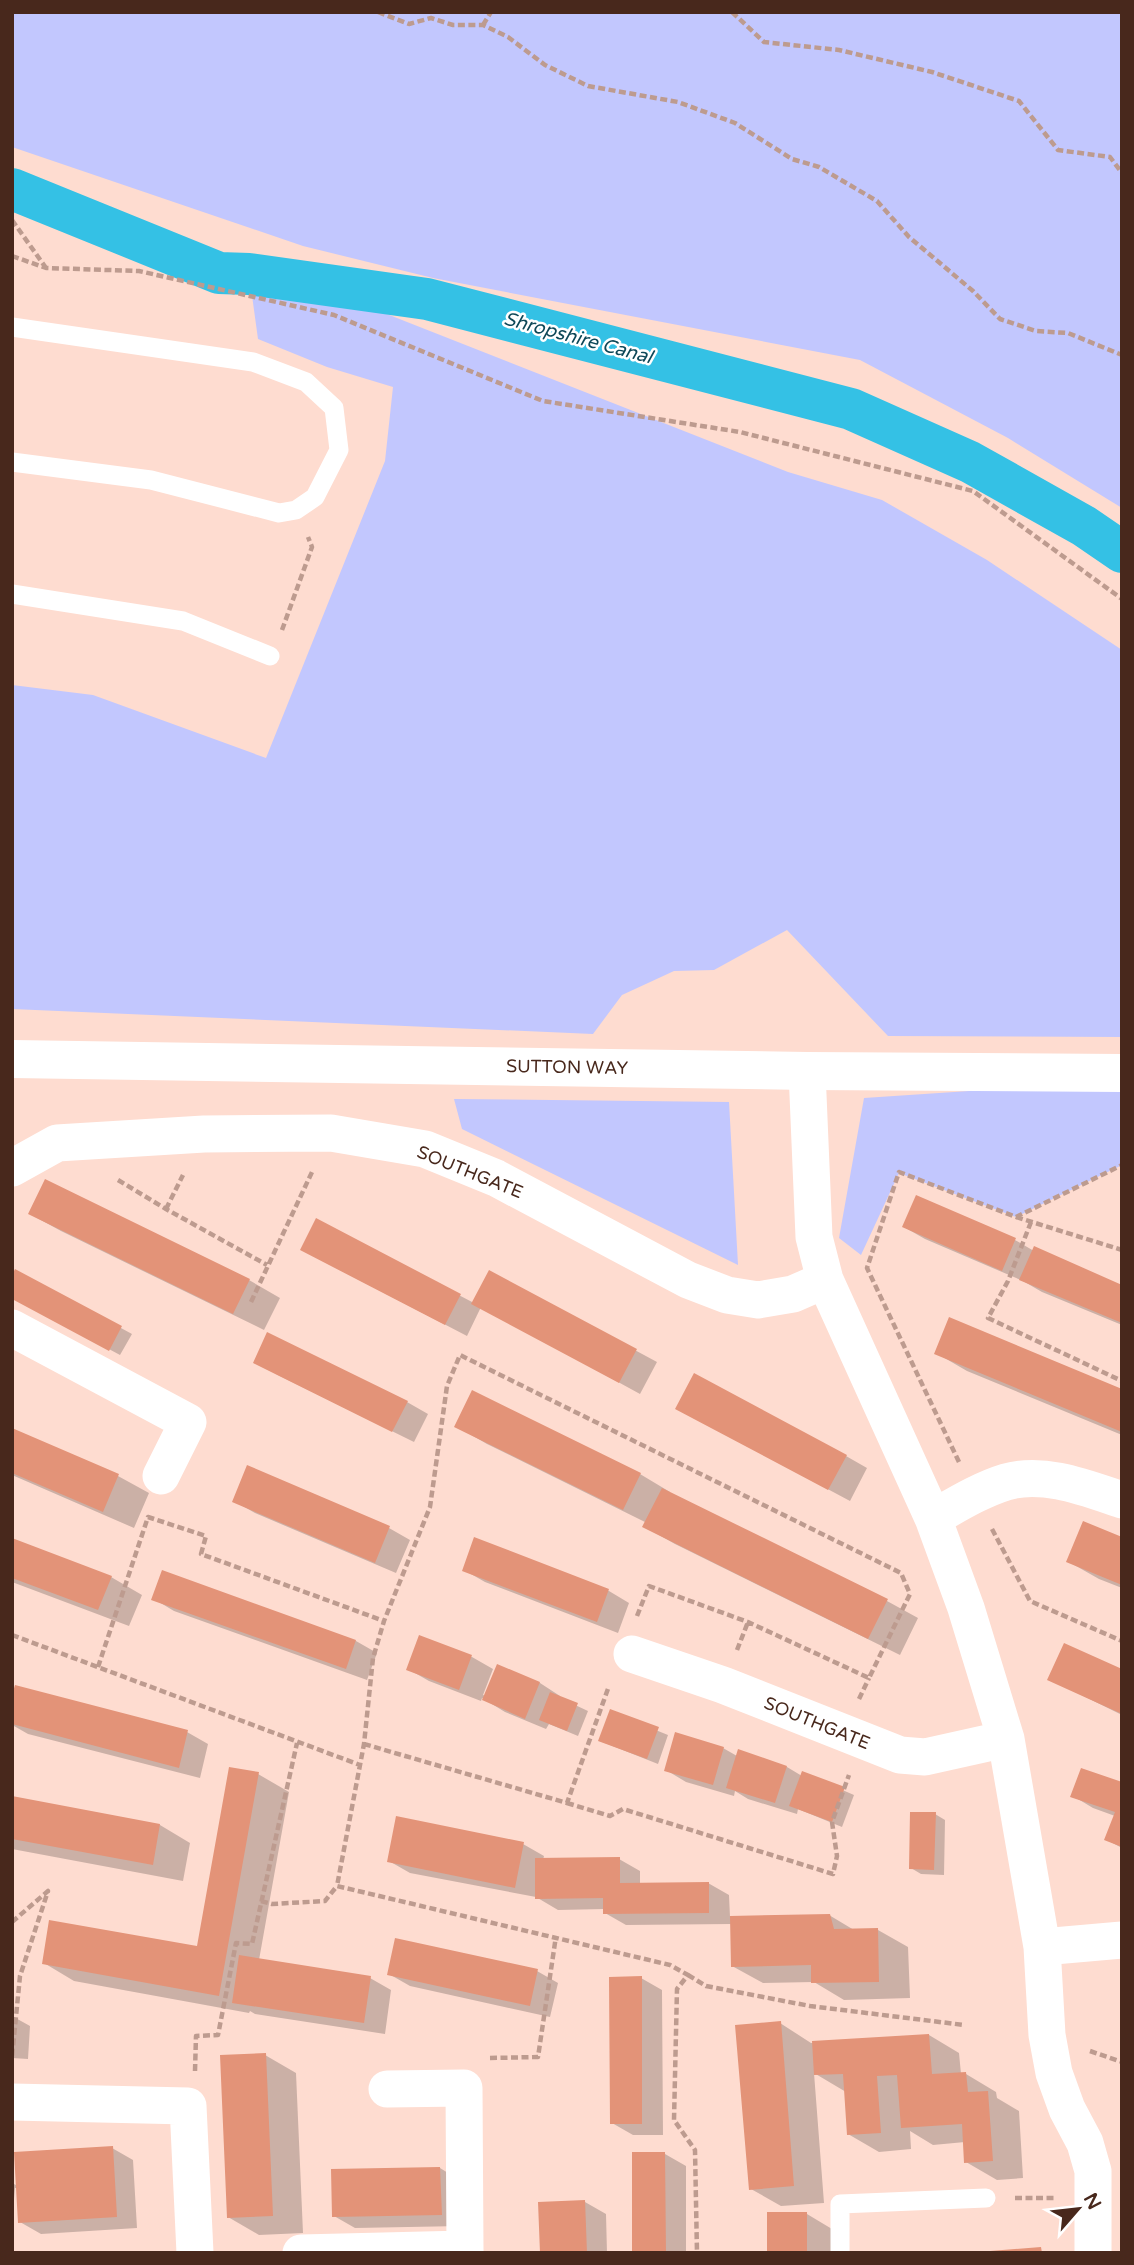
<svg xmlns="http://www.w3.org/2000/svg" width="1134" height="2265" viewBox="0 0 1134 2265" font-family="'Varela Round',sans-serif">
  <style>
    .green { fill: #c2c7fe }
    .shadow { fill: #0003 }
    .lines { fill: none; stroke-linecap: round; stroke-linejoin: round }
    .canal { stroke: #34c1e5; stroke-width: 42 }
    .building { fill: #e39378 }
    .path { stroke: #bd9b8f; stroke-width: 4.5; stroke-dasharray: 7 3.5; stroke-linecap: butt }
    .lane { stroke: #fff; stroke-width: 19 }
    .street { stroke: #fff; stroke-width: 37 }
    .secondary { stroke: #fff; stroke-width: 38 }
    .labels { text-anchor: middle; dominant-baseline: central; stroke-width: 5; stroke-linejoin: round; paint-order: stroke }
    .street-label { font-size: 18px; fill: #48281c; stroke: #fff }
    .water-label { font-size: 19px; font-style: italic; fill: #0e4858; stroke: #fff }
  </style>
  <rect width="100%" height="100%" fill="#fedcd0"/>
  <path class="green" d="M12 12H1122V508L1008 438 860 360 433 278 303 246 12 147Z
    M247 259 788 472 882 500 987 560 1122 650V1037L888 1036 787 930 714 970 674 971 622 995 593 1034 12 1009V685L93 695 266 758 385 461 393 387 327 367 258 339Z
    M1029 1087 1122 1090V1165L1016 1217 899 1173 861 1255 839 1238 864 1098Z
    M454 1099 729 1102 738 1265 462 1129Z"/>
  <path class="shadow" d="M46 1181 249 1280 280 1298 264 1330 61 1231 30 1214Z
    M917 1197 1015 1240 1034 1251 1122 1287V1325L1042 1292 1023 1281 925 1239 904 1227Z
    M317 1221 474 1303 490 1272 657 1362 640 1394 481 1307 467 1336 323 1261Z
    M16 1271 132 1334 120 1355 12 1297Z
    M936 1353 1122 1390V1435L967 1371Z
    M276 1374 407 1402 428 1414 414 1442Z
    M698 1420 846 1456 867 1468 850 1501Z
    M456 1426 640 1474 670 1492 669 1494 887 1601 918 1618 900 1655 675 1544 645 1527 647 1523 487 1444Z
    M12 1430 118 1476 149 1493 134 1528 12 1475Z
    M234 1501 389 1528 410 1540 396 1573 255 1513Z
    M1122 1538V1588L1099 1579 1069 1562Z
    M12 1540 111 1577 142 1595 129 1626 12 1582Z
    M475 1540 609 1591 629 1603 618 1633 485 1582 464 1570Z
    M163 1573 356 1641 377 1653 367 1680 174 1611 154 1599Z
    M420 1637 472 1657 493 1669 483 1695 486 1696 498 1666 540 1683 560 1696V1698L588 1711 578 1736 549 1724 546 1729 505 1712 482 1698 481 1701 429 1681 408 1669Z
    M1122 1671V1715L1049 1679Z
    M12 1690 187 1732 208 1744 200 1778 28 1734 14 1726 12 1731Z
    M611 1712 668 1735 658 1764 600 1741Z
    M723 1748 737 1756 787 1767 802 1776 803 1773 854 1795 842 1827 798 1809 797 1814 748 1799 735 1791 734 1796 686 1782 666 1770Z
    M258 1774 289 1792 259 1960 370 1978 391 1990 385 2034 255 2014 250 2011 249 2013 74 1981 44 1963 198 1948Z
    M1122 1784V1848L1107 1840 1115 1816 1093 1808 1073 1796Z
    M12 1798 160 1825 190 1843 183 1881 12 1849Z
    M935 1814 945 1820 944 1875 921 1874 911 1868Z
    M523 1844 544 1856 543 1860 619 1859 640 1871V1884L708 1883 729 1895 730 1917 829 1915 854 1930H878L908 1947 910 1998 844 2000 814 1982 763 1983 732 1966V1924L626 1925 605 1913V1909L558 1910 536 1897 410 1873 389 1861Z
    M537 1971 558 1983 550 2017 410 1986 389 1974Z
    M641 1978 662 1990 663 2135H633L612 2123Z
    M12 2016 30 2026 28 2059 12 2058Z
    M780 2023 811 2043 929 2035 959 2053 961 2074H966L996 2092 997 2098 1019 2111 1023 2178 997 2180 966 2162 965 2142 933 2145 910 2131 911 2149 879 2152 848 2134 846 2092 814 2073 824 2203 781 2206 751 2189Z
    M265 2055 296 2073 303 2233 259 2235 228 2217Z
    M112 2148 133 2160 137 2228 41 2234 20 2222 18 2188H15L12 2221V2183L18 2186Z
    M665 2154 686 2166V2253H634Z
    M440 2168 461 2181 462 2226 355 2228 334 2216Z
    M585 2202 606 2214 607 2253H542Z
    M807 2214 837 2232 838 2253H769Z"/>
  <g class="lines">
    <path class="canal" d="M12 189 219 273 249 274 427 299 851 409 970 462 1084 526 1122 552"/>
  </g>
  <path class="building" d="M45 1179 250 1279 233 1314 28 1214Z
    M916 1195 1016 1238 1002 1271 902 1227Z
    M316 1218 461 1294 445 1325 300 1250Z
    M1034 1246 1122 1285V1323L1019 1280Z
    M15 1269 122 1326 109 1351 12 1299V1275Z
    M489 1270 637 1349 619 1383 471 1304Z
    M949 1317 1122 1389V1432L934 1354Z
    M267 1332 408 1401 392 1432 253 1363Z
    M694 1373 847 1455 828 1490 675 1409Z
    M472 1390 641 1473 623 1510 454 1427Z
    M12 1428 119 1474 103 1512 12 1473Z
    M247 1465 390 1526 375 1563 232 1502Z
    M662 1488 888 1599 868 1639 642 1527Z
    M1083 1521 1122 1537V1585L1066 1562Z
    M474 1537 609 1589 597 1622 462 1571Z
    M12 1538 112 1576 98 1610 12 1578Z
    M162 1570 356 1640 346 1669 151 1600Z
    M419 1635 472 1655 459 1690 406 1670Z
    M1064 1643 1122 1669V1714L1047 1680Z
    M497 1664 540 1682 525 1719 482 1700Z
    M15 1685 188 1730 179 1768 12 1724V1695Z
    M550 1692 578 1703 567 1731 539 1720Z
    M610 1709 659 1727 647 1759 598 1741Z
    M675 1732 724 1747 713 1785 664 1771Z
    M738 1749 787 1766 775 1803 726 1788Z
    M229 1767 259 1772 219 1996 42 1964 49 1920 197 1946Z
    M1081 1768 1122 1782V1847L1104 1840 1115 1812 1070 1797Z
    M802 1771 845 1787 832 1822 789 1806Z
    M12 1796 160 1824 153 1865 12 1839Z
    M910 1812H936L934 1870 909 1869Z
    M396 1816 524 1842 515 1888 387 1862Z
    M620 1857V1883L709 1882V1913L603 1914V1898L535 1899V1858Z
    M830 1914 834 1929 878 1928 879 1982 811 1983V1965L731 1967 730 1916Z
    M395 1938 538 1969 530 2006 387 1975Z
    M239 1955 371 1976 364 2023 232 2003Z
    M642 1976V2124H610L609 1977Z
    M781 2021 794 2186 749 2190 735 2025Z
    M929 2034 932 2074 966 2072 968 2092 988 2091 993 2161 964 2163 962 2124 901 2128 897 2075 877 2076 881 2133 847 2135 843 2074 814 2075 812 2041Z
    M266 2053 273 2216 227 2218 220 2055Z
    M113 2146 117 2217 18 2223 14 2152Z
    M632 2152H665L666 2253H632Z
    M440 2167 442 2215 332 2217 331 2169Z
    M585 2200 587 2253H540L538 2202Z
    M767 2212H807V2253H767Z
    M1041 2247 1042 2253H990V2251Z"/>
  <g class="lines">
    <path class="path" d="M378 12 409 24 431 18 453 25H483L508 37 545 65 588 86 678 102 735 123 792 159 819 167 877 201 909 237 973 291 1000 319 1036 331 1068 333 1122 355
      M732 12 764 42 839 50 932 72 1019 101 1058 150 1110 157 1122 173
      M483 25 491 12
      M12 220 46 268
      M12 256 46 268 139 271 334 315 543 401 740 432 973 491 1122 599
      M282 630 312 547 308 537
      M118 1180 166 1209 267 1265
      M166 1209 183 1175
      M1016 1217 1122 1250
      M1031 1222 1008 1281 988 1318 1122 1381
      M251 1302 312 1172
      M959 1462 867 1268 899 1172 1016 1217 1122 1165
      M992 1529 1030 1601 1122 1641
      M637 1616 649 1586 748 1622 869 1678 910 1594 901 1573 460 1355 447 1386 430 1507 384 1621 373 1658 364 1744 337 1886 670 1965 688 1975 677 1989 674 2120 695 2150 697 2253
      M12 1635 360 1765
      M737 1650 748 1622
      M98 1667 148 1517 206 1536 201 1554 384 1621
      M859 1699 869 1678
      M364 1744 567 1803 609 1686
      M567 1803 610 1816 623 1809 833 1874 837 1856 832 1822 849 1775
      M261 1901 272 1904 325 1901 337 1886
      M12 1922 48 1891 20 1976 12 2057
      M688 1975 706 1986 810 2006 964 2025
      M1090 2051 1122 2062
      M490 2058 538 2057 556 1936
      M195 2071 196 2036 218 2035 236 1943 252 1944 297 1743
      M1015 2198H1055"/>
    <path class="lane" d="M12 327 253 362 306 382 334 408 339 450 315 497 296 510 279 513 151 480 12 462
      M12 594 183 621 270 656
      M840 2253V2204L986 2198"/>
    <path class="street" d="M807 1071 814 1237 825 1280 933 1518 966 1608 1006 1739 1042 1947 1047 2035 1054 2073 1067 2109 1085 2143 1093 2171V2253
      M12 1168 57 1143 204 1134 331 1133 425 1149 496 1178 688 1280 727 1295 758 1300 793 1294 825 1280
      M12 1328 188 1422 161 1476
      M933 1518C956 1505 980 1490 1006 1482 1044 1471 1086 1488 1122 1500
      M632 1654 723 1685 900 1755 925 1757 1006 1739
      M1042 1947 1122 1940
      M387 2089 464 2088 465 2249
      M12 2102 188 2106 195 2253
      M301 2253 465 2249V2253"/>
    <path class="secondary" d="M12 1059 807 1071 1122 1073"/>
  </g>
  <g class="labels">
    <g class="street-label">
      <text transform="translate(567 1067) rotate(1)">SUTTON WAY</text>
      <text transform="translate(470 1172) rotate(22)">SOUTHGATE</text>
      <text transform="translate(817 1723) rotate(22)">SOUTHGATE</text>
    </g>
    <g class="water-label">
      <text transform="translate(578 338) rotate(15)">Shropshire Canal</text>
    </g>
  </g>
  <rect width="1134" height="2265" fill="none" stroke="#48281c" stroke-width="28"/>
  <g transform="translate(1078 2209) rotate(62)" stroke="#ffffff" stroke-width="5" paint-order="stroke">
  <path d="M0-5L12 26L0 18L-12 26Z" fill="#48281c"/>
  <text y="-10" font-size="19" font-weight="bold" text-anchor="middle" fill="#48281c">N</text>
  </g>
</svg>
